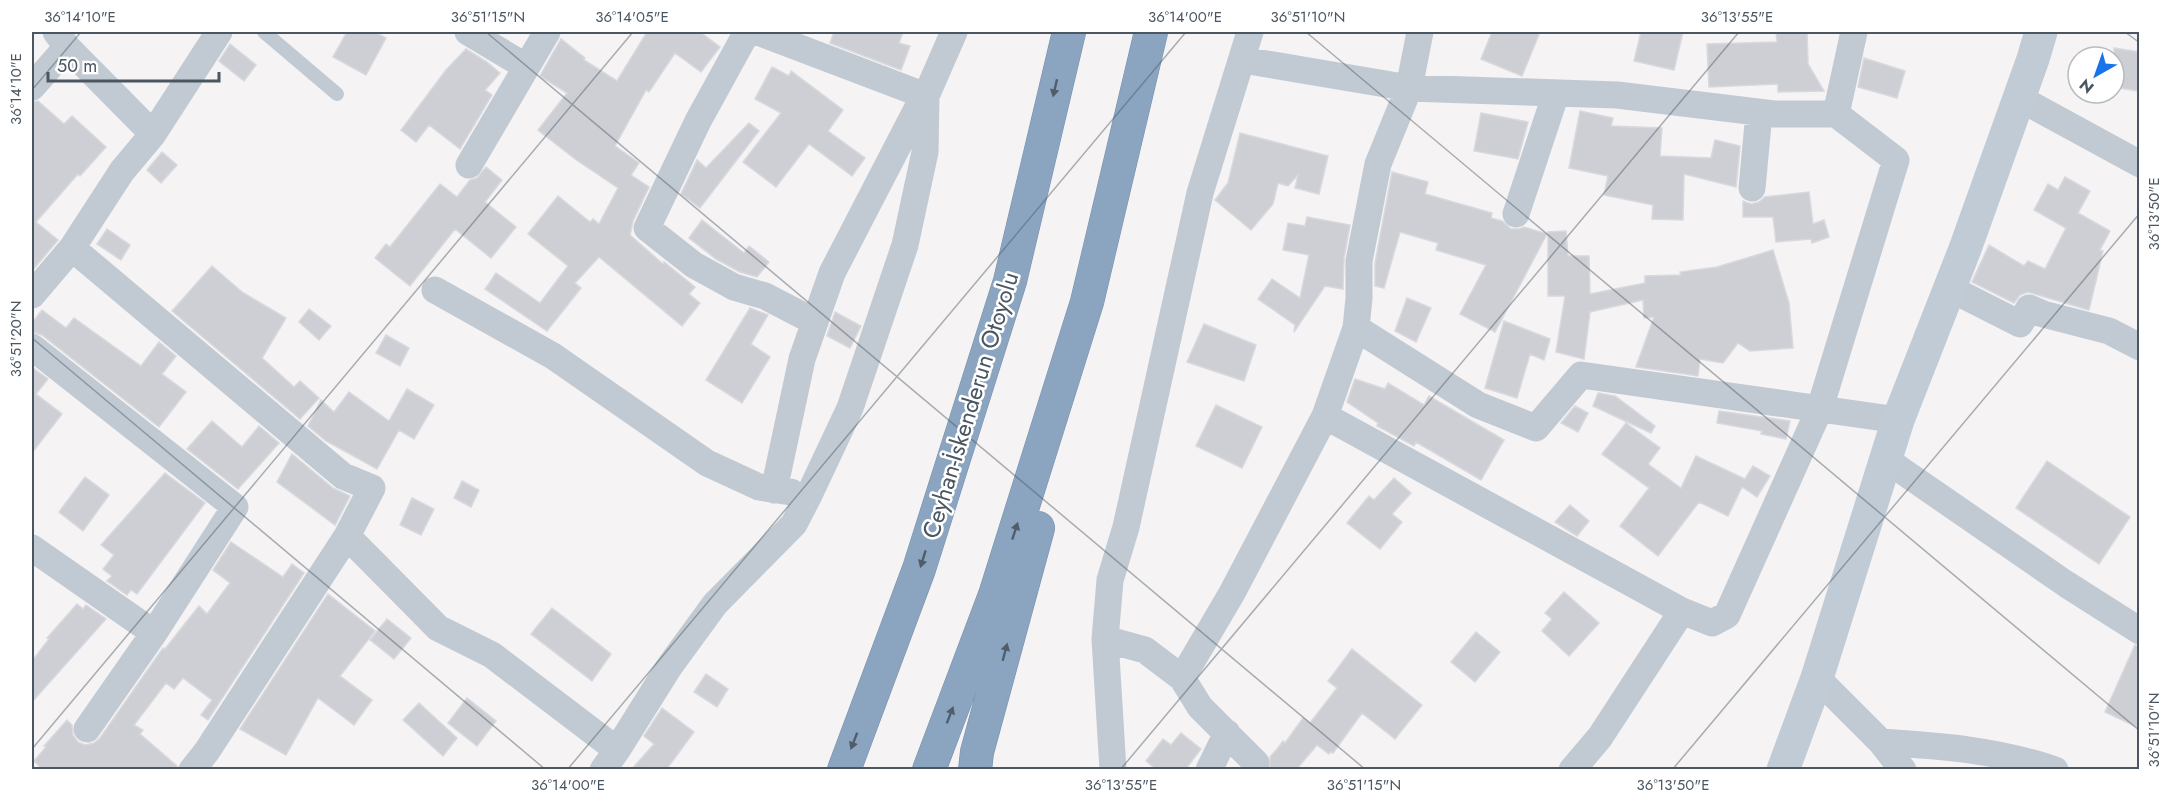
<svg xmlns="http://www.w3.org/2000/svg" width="2171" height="801" viewBox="0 0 2171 801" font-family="Jost,sans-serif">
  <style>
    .building { fill: #cdcfd5; stroke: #d7d9de; stroke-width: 1.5 }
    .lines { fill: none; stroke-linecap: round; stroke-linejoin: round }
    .highway-casing { stroke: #7690ad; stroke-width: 34 }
    .lane { stroke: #c1cad2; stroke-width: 14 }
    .street { stroke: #c1cad2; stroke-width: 27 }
    .secondary { stroke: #c1cbd6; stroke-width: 33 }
    .highway { stroke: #8ba5c1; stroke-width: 33 }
    .oneway { fill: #505e6b }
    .ticks { fill: none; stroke: #4a5661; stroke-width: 1.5; stroke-opacity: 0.45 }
    .labels { text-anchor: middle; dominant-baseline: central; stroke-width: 5; stroke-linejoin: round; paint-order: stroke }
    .street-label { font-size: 24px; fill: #4a5661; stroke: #fff }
    .neatline { fill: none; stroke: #4a5661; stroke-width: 2 }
    .ticks-label { font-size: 15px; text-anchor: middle; fill: #4a5661 }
  </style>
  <rect width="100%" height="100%" fill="#f5f3f3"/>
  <path class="building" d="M347 32H375L386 38 366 75 333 57Z
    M647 32H700L720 47 701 72 675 53 649 92 646 90 615 146 639 163 631 175 649 187 633 221 630 235 663 264 664 262 695 287 689 294 700 303 682 326 599 257 575 283 581 288 547 331 485 289 488 285 496 273 540 303 568 266 528 234 558 196 590 222 593 219 599 224 618 188 575 159 538 130 567 93 540 76 561 39 585 58 584 60 617 81Z
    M834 32H903L899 43 910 46 901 70 830 43Z
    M1492 32H1540L1522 76 1481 59Z
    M1641 32H1683L1674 70 1634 61Z
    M1776 32H1807L1808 64 1824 91 1778 92V84L1709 87 1707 44 1777 42Z
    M230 44 256 65 244 81 219 61Z
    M2114 48 2139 52V91L2114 87Z
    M466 49 487 62 500 73 485 90 492 95 460 149 429 125 416 142 401 130 446 70Z
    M1864 58 1905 71 1897 98 1858 87Z
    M772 67 789 76 791 71 843 110 828 131 865 158 852 176 809 144 776 187 743 162 781 113 755 99Z
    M38 101 64 124 72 116 106 147 80 176 78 174 36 222 58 240 32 271V102Z
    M1580 111 1613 118 1611 126 1662 128 1660 156 1711 158 1715 140 1740 146 1736 187 1684 174 1683 220 1652 219 1653 205 1604 195 1608 176 1569 168Z
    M1481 113 1528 122 1518 159 1474 151Z
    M749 123 759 131 700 208 681 194 697 160 706 168Z
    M1240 133 1328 156 1319 194 1295 188 1298 175 1288 186 1278 183 1273 204 1251 230 1215 200 1228 183Z
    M162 152 177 165 161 183 147 170Z
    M486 167 502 180 485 202 516 227 491 258 455 229 410 286 375 258 386 244 390 247 440 184 457 197 470 180 477 178Z
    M1392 172 1428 182 1425 194 1492 213 1491 218 1502 221 1511 229H1519L1524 227 1547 234 1495 332 1460 314 1486 265 1436 250 1438 243 1400 232 1384 288 1375 286V263Z
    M2065 177 2090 191 2078 213 2110 231 2100 250 2103 251 2089 310 2028 292 2020 295 2014 303 1972 282 1989 245 2024 266 2028 261 2045 269 2066 228 2034 210 2048 184 2058 190Z
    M1809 192 1813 224 1824 220 1829 237 1812 243 1811 239 1776 242 1773 217H1743V201L1751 204 1759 202 1765 197Z
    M1307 217 1350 225 1344 258 1343 287V289L1325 286 1294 332 1295 325 1258 299 1272 279 1300 298 1309 255 1283 250 1288 223 1305 226Z
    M702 220 744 253 749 246 769 262 757 277 740 272 716 259 689 238Z
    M107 229 130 245 121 260 97 244Z
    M1566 231 1568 256H1589L1590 294 1645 283V276L1681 275 1680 272 1717 267 1773 250 1789 303 1793 348 1750 351 1738 343 1723 363 1700 359 1698 376 1636 367 1654 317 1644 318 1643 300 1590 312 1584 359 1556 352 1565 296H1548V232Z
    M212 266 242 292 286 318 262 358 294 387 300 381 319 398 300 419 172 311Z
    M1407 298 1431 308 1416 342 1395 331Z
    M750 308 768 315 751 344 770 357 742 403 706 380Z
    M309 309 331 326 319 340 299 322Z
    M42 310 66 328 74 318 141 366 159 342 176 356 162 374 186 392 159 427 42 335 32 332V323Z
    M835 312 861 326 850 348 827 336Z
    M1504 321 1550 339 1544 360 1530 354 1517 398 1485 388Z
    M1204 324 1256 345 1244 381 1187 362Z
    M386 335 409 348 400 366 376 353Z
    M33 368 48 379 36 394 62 414 32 453Z
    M1355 379 1385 389 1388 383 1424 405 1429 396 1504 440 1481 480 1416 442 1414 446 1377 426 1378 423 1347 402Z
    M407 389 434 405 414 439 399 430 377 469 326 441 308 426 321 400 334 412 349 392 389 421Z
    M1598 393 1615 396 1655 426 1651 433 1593 406Z
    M1216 405 1262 427 1242 468 1196 446Z
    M1575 406 1588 413 1578 432 1561 423Z
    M1719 411 1790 421 1786 439 1761 434 1762 431 1717 423Z
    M212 421 242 447 259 426 279 443 238 489 187 449Z
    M1626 423 1660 448 1648 464 1681 488 1696 456 1745 479 1753 466 1770 476 1757 497 1742 487 1728 516 1699 502 1658 556 1620 526 1649 488 1602 454Z
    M292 454 333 488 350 496 335 525 277 482Z
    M2047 461 2130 517 2099 564 2016 508Z
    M165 473 205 503 137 594 131 590 127 595 107 581 112 576 103 569 114 555 101 545Z
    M85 477 109 495 83 531 59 512Z
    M1394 478 1411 493 1392 514 1402 522 1380 549 1347 523 1369 496 1374 500Z
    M462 481 479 490 471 507 454 498Z
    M412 498 434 509 421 535 400 525Z
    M1570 505 1589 521 1577 536 1555 522Z
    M231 542 283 577 292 564 304 573 208 720 201 715 212 700 183 678 174 689 166 683 134 725 143 730 140 734 177 766V770H43L34 761 46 747 44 746 67 720 72 725 73 735 78 742 85 745 94 743 100 738 163 648 165 649 199 606 207 614 230 583 213 570Z
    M1564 592 1599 623 1569 656 1542 631 1552 619 1545 613Z
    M328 594 375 631 340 676 372 700 354 725 318 698 286 755 240 729Z
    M77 604 83 609 86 605 106 619 32 702V661L49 639 47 638Z
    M552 608 611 654 592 681 531 634Z
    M387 619 411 638 394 659 370 640Z
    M1476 632 1500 652 1475 682 1451 662Z
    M2135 645 2139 647V728L2105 712Z
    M1352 649 1422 705 1395 739 1362 713 1333 753 1330 752 1329 754 1317 745 1296 770H1270V757L1278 748 1283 741 1285 743 1303 718 1310 723 1337 688 1328 681Z
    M706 674 728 689 717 707 694 692Z
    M467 698 496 721 477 746 448 723Z
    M419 703 457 738 443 756 403 720Z
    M662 708 694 732 666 770H631L654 744 644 736Z
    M1181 733 1201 749 1185 770H1157L1146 761 1163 739 1171 745Z"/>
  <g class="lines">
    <g class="highway-casing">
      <path id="highway" d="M844 770 919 569 1010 281 1069 32
        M929 770 995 595 1087 302 1151 32
        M975 770 977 752 1038 528"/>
    </g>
    <path class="lane" d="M264 32 337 94"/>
    <path class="street" d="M56 32 67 47 153 134
      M468 32 525 66
      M747 32 698 121 647 228 694 265 734 287 765 296 815 322
      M1243 60 1409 88 1617 95 1774 114H1836L1896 160 1820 408 1727 615 1712 623 1682 611 1325 416
      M32 87 67 47
      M2019 98 2140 164
      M1836 114 1854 32
      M469 165 547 32
      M1752 188 1759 113
      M1516 214 1556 93
      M72 248 343 476 372 488 347 536 207 751 192 770
      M1949 288 2020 324 2029 308 2043 314 2109 331 2140 347
      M435 290 553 356 707 463 759 487 791 492
      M32 295 72 248 122 171 153 134 219 32
      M1356 328 1478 405 1536 428 1581 375 1898 420
      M32 347 235 507 154 633 87 729
      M1885 459 2066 584 2140 631
      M774 490 802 359 832 273 917 109 926 96 954 32
      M347 536 438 628 492 655 617 750
      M32 548 154 633
      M1105 639 1145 650 1182 678 1200 707 1256 763
      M1182 678 1232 593 1325 416 1356 328 1359 298V261L1378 164 1409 88 1420 32
      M1817 678 1881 742 1903 770
      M1881 742C1942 746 1997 750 2055 770
      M603 770 617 750 669 667 715 604 794 524 809 495 850 408 905 245 925 152 926 96 758 32
      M1113 770 1105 639 1110 580 1126 527 1200 193 1250 32
      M1209 770 1227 733
      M1572 770 1600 737 1682 611"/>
    <path class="secondary" d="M1783 770 1817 678 1898 420 1965 249 2033 59 2041 32"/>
    <use href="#highway" class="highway"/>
  </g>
  <defs><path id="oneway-solid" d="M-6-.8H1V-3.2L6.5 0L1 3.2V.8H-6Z" transform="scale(1.5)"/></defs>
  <g class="oneway">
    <use href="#oneway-solid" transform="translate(1055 88) rotate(103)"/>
    <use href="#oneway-solid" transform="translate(1015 531) rotate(-72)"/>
    <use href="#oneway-solid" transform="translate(923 559) rotate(107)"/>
    <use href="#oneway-solid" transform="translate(1005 652) rotate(-75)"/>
    <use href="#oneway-solid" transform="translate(950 715) rotate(-69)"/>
    <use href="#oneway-solid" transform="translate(854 741) rotate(111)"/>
  </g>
  <path class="ticks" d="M486 32 1366 770M1306 32 2140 731M2125 32 2140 43M32 90 81 32M32 338 546 770M32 749 633 32M567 770 1186 32M1120 770 1739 32M1672 770 2140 213"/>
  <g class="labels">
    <g class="street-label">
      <text transform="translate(970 405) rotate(-73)">Ceyhan-İskenderun Otoyolu</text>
    </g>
  </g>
  <rect width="2171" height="801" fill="none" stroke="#ffffff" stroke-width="66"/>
  <g transform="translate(2096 75) rotate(220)"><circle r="28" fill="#ffffff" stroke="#b7bbc0" stroke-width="1.5"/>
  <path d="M0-4.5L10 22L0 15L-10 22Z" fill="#1a73e8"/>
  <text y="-9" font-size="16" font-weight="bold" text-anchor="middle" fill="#4a5661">N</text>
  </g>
  <path d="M48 72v9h171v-9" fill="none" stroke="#4a5661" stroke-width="3"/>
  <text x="57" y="72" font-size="18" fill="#4a5661" stroke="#ffffff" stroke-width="4.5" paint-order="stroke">50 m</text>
  <rect x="33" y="33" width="2105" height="735" class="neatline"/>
  <g class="ticks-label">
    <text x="80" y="22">36°14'10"E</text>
    <text x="488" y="22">36°51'15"N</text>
    <text x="632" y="22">36°14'05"E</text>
    <text x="1185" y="22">36°14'00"E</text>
    <text x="1308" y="22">36°51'10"N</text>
    <text x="1737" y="22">36°13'55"E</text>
    <text transform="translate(16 89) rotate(-90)" y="5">36°14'10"E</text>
    <text transform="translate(2154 214) rotate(-90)" y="5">36°13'50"E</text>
    <text transform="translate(16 339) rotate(-90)" y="5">36°51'20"N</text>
    <text transform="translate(2154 730) rotate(-90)" y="5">36°51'10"N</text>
    <text x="568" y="790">36°14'00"E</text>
    <text x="1121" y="790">36°13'55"E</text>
    <text x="1364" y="790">36°51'15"N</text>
    <text x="1673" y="790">36°13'50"E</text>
  </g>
</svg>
